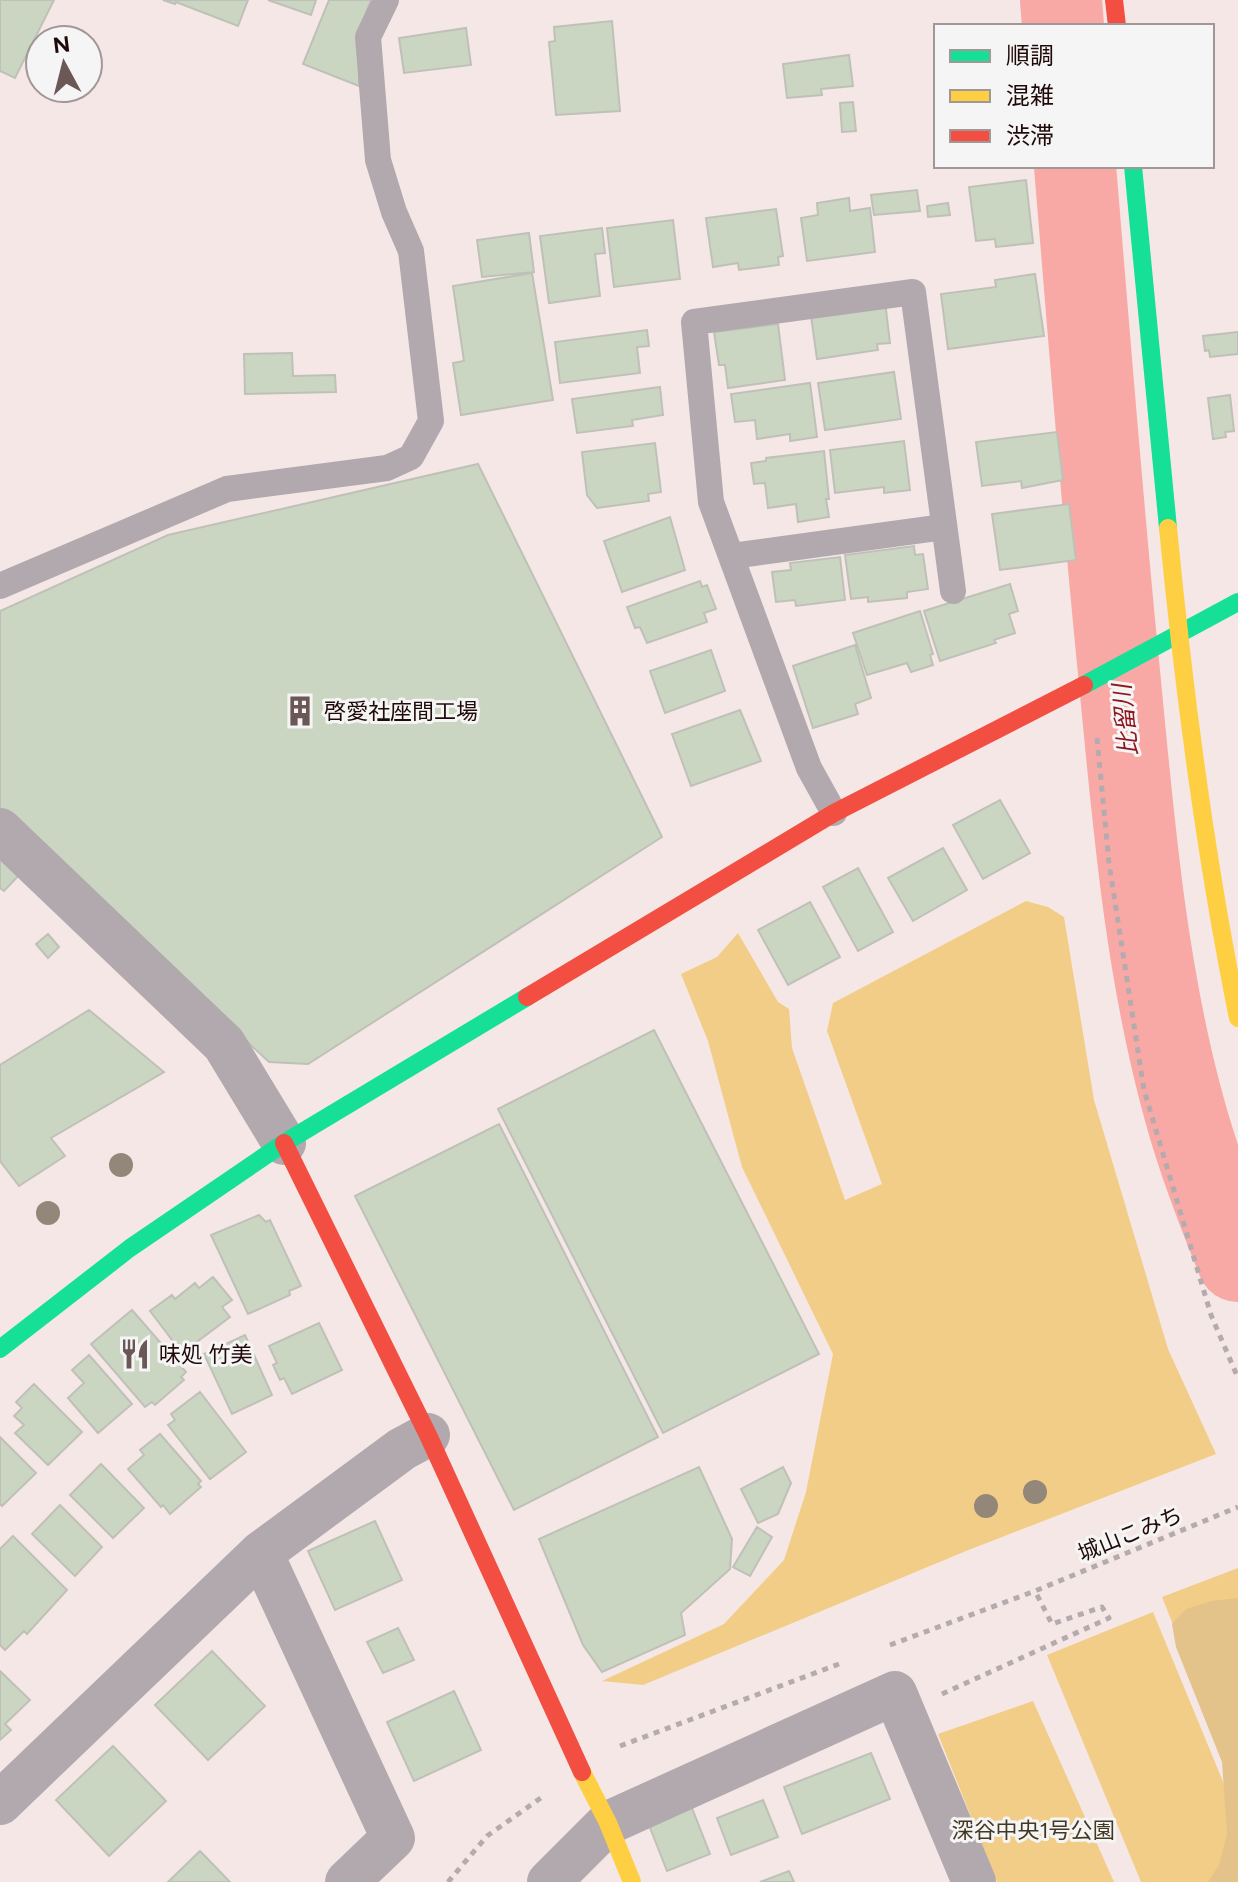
<svg xmlns="http://www.w3.org/2000/svg" width="1238" height="1882" viewBox="0 0 1238 1882" font-family="Figtree,'Noto Sans JP',sans-serif">
  <style>
    .green { fill: #f2cd87 }
    .forest { fill: #e3c389 }
    .lines { fill: none; stroke-linecap: round; stroke-linejoin: round }
    .river { stroke: #f8a9a5; stroke-width: 82 }
    .building { fill: #cad6c2; stroke: #bfc1b8; stroke-width: 2 }
    .path { stroke: #b4abae; stroke-width: 5; stroke-dasharray: 6 6; stroke-linecap: butt }
    .lane { stroke: #b1a9ae; stroke-width: 26 }
    .street { stroke: #b1a9ae; stroke-width: 44 }
    .fast { stroke: #16e098; stroke-width: 18 }
    .slow { stroke: #ffcf43; stroke-width: 18 }
    .jam { stroke: #f24e42; stroke-width: 18 }
    .tree { fill: #93877a }
    .labels { text-anchor: middle; dominant-baseline: central; stroke-width: 6; stroke-linejoin: round; paint-order: stroke }
    .poi-label { font-size: 22px; fill: #200a09; stroke: #f5f5f5; text-anchor: start }
    .street-label { font-size: 22px; fill: #200a09; stroke: #f5f5f5 }
    .park-label { font-size: 22px; fill: #433822; stroke: #f5f5f5 }
    .water-label { font-size: 24px; font-style: italic; fill: #8f1720; stroke: #f5f5f5 }
  </style>
  <rect width="100%" height="100%" fill="#f5e7e5"/>
  <path class="green" d="M1026 901 1048 907 1064 917 1094 1100 1168 1349 1216 1454 966 1551 643 1685 602 1681 724 1624 784 1560 806 1492 833 1354 742 1167 708 1041 681 974 717 957 738 933 778 1002 789 1009 792 1048 845 1200 882 1184 827 1031 833 1003Z
    M1238 1568V1788L1162 1597Z
    M1153 1612 1238 1818 1214 1882H1141L1047 1655Z
    M1033 1701 1114 1882H997L938 1734Z"/>
  <path class="forest" d="M1238 1598V1882H1208L1219 1865 1227 1834 1222 1762 1176 1647 1172 1624 1186 1609 1211 1601Z"/>
  <g class="lines">
    <path class="river" d="M1061 0 1063 26
      M1075 166C1089 335 1102 503 1119 672 1133 817 1145 967 1184 1108 1198 1160 1218 1211 1238 1261"/>
  </g>
  <path class="building" d="M0 0H54L15 78 0 71Z
    M163 0H248L238 26 176 2 175 4Z
    M268 0H316L311 15Z
    M329 0H371L359 30V86L303 64Z
    M612 21 620 111 556 115 549 42 555 41 554 27Z
    M466 28 471 65 404 73 399 38Z
    M849 55 853 86 821 89 822 95 787 98 783 64Z
    M853 102 856 131 842 132 840 103Z
    M1026 180 1033 243 996 247 995 239 976 241 969 187Z
    M917 190 920 211 874 215 871 195Z
    M849 198 850 211 870 208 875 252 807 261 801 218 818 215 817 203Z
    M948 203 950 215 928 217 927 206Z
    M776 209 783 256 778 257 779 265 739 270 738 263 713 267 706 218Z
    M673 220 680 279 614 287 607 228Z
    M602 228 605 253 595 254 600 296 549 303 540 236Z
    M529 233 534 272 482 277 477 240Z
    M532 273 553 400 461 415 453 363 464 361 453 286Z
    M1035 274 1044 336 948 349 941 294 996 287 995 280Z
    M885 301 890 343 877 344 878 350 817 359 811 316Z
    M778 324 785 380 728 388 725 365H719L714 332Z
    M647 330 649 346 637 347 640 373 560 383 555 342Z
    M1238 332V354L1210 357 1209 350 1205 351 1203 336Z
    M292 353 293 376 335 375 336 392 245 394 244 354Z
    M894 372 901 419 825 430 818 383Z
    M810 383 817 437 790 441V434L757 439 755 420 735 422 731 394Z
    M660 387 663 415 632 420 633 426 577 433 572 399Z
    M1230 395 1234 431 1225 432 1226 437 1213 439 1208 398Z
    M1057 432 1063 480 1022 488 1021 481 982 486 976 442Z
    M904 441 910 490 884 493V487L835 493 830 450Z
    M655 443 661 492 648 494 649 501 597 508 587 495 582 452Z
    M824 451 829 499H826L829 517 798 522 796 504 768 508 765 483 754 484 751 463 766 461V458Z
    M478 464 662 837 308 1064 269 1062 0 811V611L168 535Z
    M1069 504 1076 560 1000 570 992 514Z
    M670 517 685 570 622 592 604 541Z
    M914 546 915 555 923 554 928 589 907 592V598L868 602V597L851 599 845 555Z
    M840 557 845 600 796 606 795 600 776 602 772 572 791 570 790 563Z
    M700 581 702 587 707 585 716 609 704 613 707 622 647 643 640 627 635 628 627 607Z
    M1010 584 1018 611 1009 614 1015 633 994 640 996 643 940 661 924 611Z
    M920 611 933 654 930 655 933 665 911 672 907 663 867 675 853 633Z
    M855 645 871 698 855 704 858 714 813 728 793 666Z
    M711 650 725 691 665 713 650 671Z
    M740 710 761 761 691 786 672 734Z
    M1000 800 1030 853 983 879 953 825Z
    M943 848 967 890 913 921 888 878Z
    M0 856 21 873 4 891 0 888Z
    M858 868 893 932 858 951 823 887Z
    M810 902 840 957 788 985 758 930Z
    M48 934 59 947 48 958 36 944Z
    M89 1010 164 1072 51 1138 65 1156 19 1186 0 1161V1065Z
    M654 1030 819 1354 663 1433 498 1109Z
    M499 1124 658 1437 514 1510 355 1196Z
    M259 1215 266 1222 270 1220 301 1286 289 1291 290 1295 248 1314 211 1235Z
    M213 1277 232 1300 222 1307 230 1317 182 1353 150 1311 172 1295 175 1299 195 1283 199 1288Z
    M132 1310 186 1372 181 1377 184 1380 155 1405 152 1402 145 1407 91 1344Z
    M319 1323 342 1370 292 1394 284 1378 280 1380 273 1365 277 1363 269 1346Z
    M245 1335 272 1395 232 1414 204 1354Z
    M89 1355 132 1404 98 1433 68 1398 84 1383 72 1370Z
    M34 1384 82 1432 48 1465 15 1433 24 1425 14 1416 22 1408 16 1402Z
    M200 1392 246 1452 210 1479 168 1425 175 1420 171 1414Z
    M160 1434 201 1481 198 1484 201 1487 170 1514 163 1505 161 1507 128 1469 144 1455 140 1450Z
    M0 1437 36 1473 2 1506 0 1504Z
    M101 1464 144 1508 113 1538 70 1495Z
    M699 1467 732 1539 730 1569 681 1613 685 1635 602 1672 583 1645 539 1539Z
    M783 1467 791 1483 778 1514 758 1523 741 1489Z
    M60 1505 102 1547 75 1576 32 1534Z
    M375 1521 402 1580 335 1610 308 1551Z
    M757 1527 772 1537 750 1576 733 1567Z
    M13 1536 67 1590 27 1634 24 1631 5 1650 0 1645V1549Z
    M398 1628 414 1660 383 1673 367 1642Z
    M212 1651 265 1706 208 1760 155 1705Z
    M0 1671 30 1700 5 1724 11 1730 0 1740Z
    M454 1691 481 1750 414 1781 387 1722Z
    M113 1746 166 1801 109 1856 56 1800Z
    M871 1753 890 1799 802 1834 784 1787Z
    M763 1800 778 1837 731 1855 717 1818Z
    M692 1808 710 1854 667 1871 649 1825Z
    M200 1851 230 1882H168Z
    M789 1871 794 1882H760Z"/>
  <g class="lines">
    <path class="path" d="M1097 738 1109 863 1144 1090 1211 1315 1238 1378
      M890 1645 1035 1591 1238 1507
      M942 1694 1109 1618 1102 1607 1052 1624 1035 1591
      M620 1746 839 1664
      M448 1882 487 1836 545 1795"/>
    <path class="lane" d="M732 556 944 527
      M0 586 227 489 387 468 411 457 431 421 411 251 394 212 378 160 368 37 386 0
      M834 813 809 768 711 502 694 322 913 292 953 591"/>
    <path class="street" d="M0 830 224 1044 284 1143
      M261 1553 393 1838 347 1882
      M0 1803 261 1553 402 1449 428 1435
      M549 1882 608 1823 895 1693 974 1882"/>
    <path class="fast" d="M1133 166 1168 528
      M1084 685 1238 602
      M0 1349 130 1248 284 1143 527 997"/>
    <path class="slow" d="M1168 528C1184 693 1205 856 1238 1018
      M582 1772 608 1823 632 1882"/>
    <path class="jam" d="M1114 0 1117 26
      M527 997 834 813 1084 685
      M284 1143 428 1435 582 1772"/>
  </g>
  <g class="tree">
    <circle cx="121" cy="1165" r="12"/>
    <circle cx="48" cy="1213" r="12"/>
    <circle cx="1035" cy="1492" r="12"/>
    <circle cx="986" cy="1506" r="12"/>
  </g>
  <defs>
    <g id="building-bare" transform="scale(2.4)"><path d="M-4-6H4V6H1V3H-1V6H-4ZM-2.5-4.3h1.7v1.8h-1.7ZM.8-4.3h1.7v1.8H.8ZM-2.5-1h1.7V.8h-1.7ZM.8-1h1.7V.8H.8Z" fill="#6b5756" stroke="#f5f5f5" stroke-width="2.5" paint-order="stroke"/></g>
    <g id="restaurant-bare" transform="scale(2.4)"><path d="M-5-6h1v4h1v-4h1v4h1v-4h1v5L-1.5 .5V6h-2V.5L-5-1ZM5-6V6H3V1.5H1.5Q1.5-4 5-6Z" fill="#6b5756" stroke="#f5f5f5" stroke-width="2.5" paint-order="stroke"/></g>
  </defs>
  <g fill-rule="evenodd">
    <use href="#building-bare" x="300" y="711"/>
    <use href="#restaurant-bare" x="135" y="1354"/>
  </g>
  <g class="labels">
    <g class="poi-label">
      <text x="324" y="711">啓愛社座間工場</text>
      <text x="159" y="1354">味処 竹美</text>
    </g>
    <g class="street-label">
      <text transform="translate(1130 1534) rotate(-22)">城山こみち</text>
    </g>
    <g class="park-label">
      <text x="1033" y="1830">深谷中央1号公園</text>
    </g>
    <g class="water-label">
      <text transform="translate(1125 720) rotate(-96)">比留川</text>
    </g>
  </g>
  <rect x="934" y="24" width="280" height="144" fill="#f5f5f5" stroke="#a09797" stroke-width="2"/>
  <rect x="950" y="50" width="40" height="12" fill="#16e098" stroke="#a09797" stroke-width="2"/>
  <text x="1006" y="64" font-size="24" fill="#200a09">順調</text>
  <rect x="950" y="90" width="40" height="12" fill="#ffcf43" stroke="#a09797" stroke-width="2"/>
  <text x="1006" y="104" font-size="24" fill="#200a09">混雑</text>
  <rect x="950" y="130" width="40" height="12" fill="#f24e42" stroke="#a09797" stroke-width="2"/>
  <text x="1006" y="144" font-size="24" fill="#200a09">渋滞</text>
  <g transform="translate(64 64) rotate(353)"><circle r="38" fill="#f5f5f5" stroke="#a09797" stroke-width="2"/>
  <path d="M0-6L14 30L0 20L-14 30Z" fill="#6b5756"/>
  <text y="-12" font-size="22" font-weight="bold" text-anchor="middle" fill="#200a09">N</text>
  </g>
</svg>
